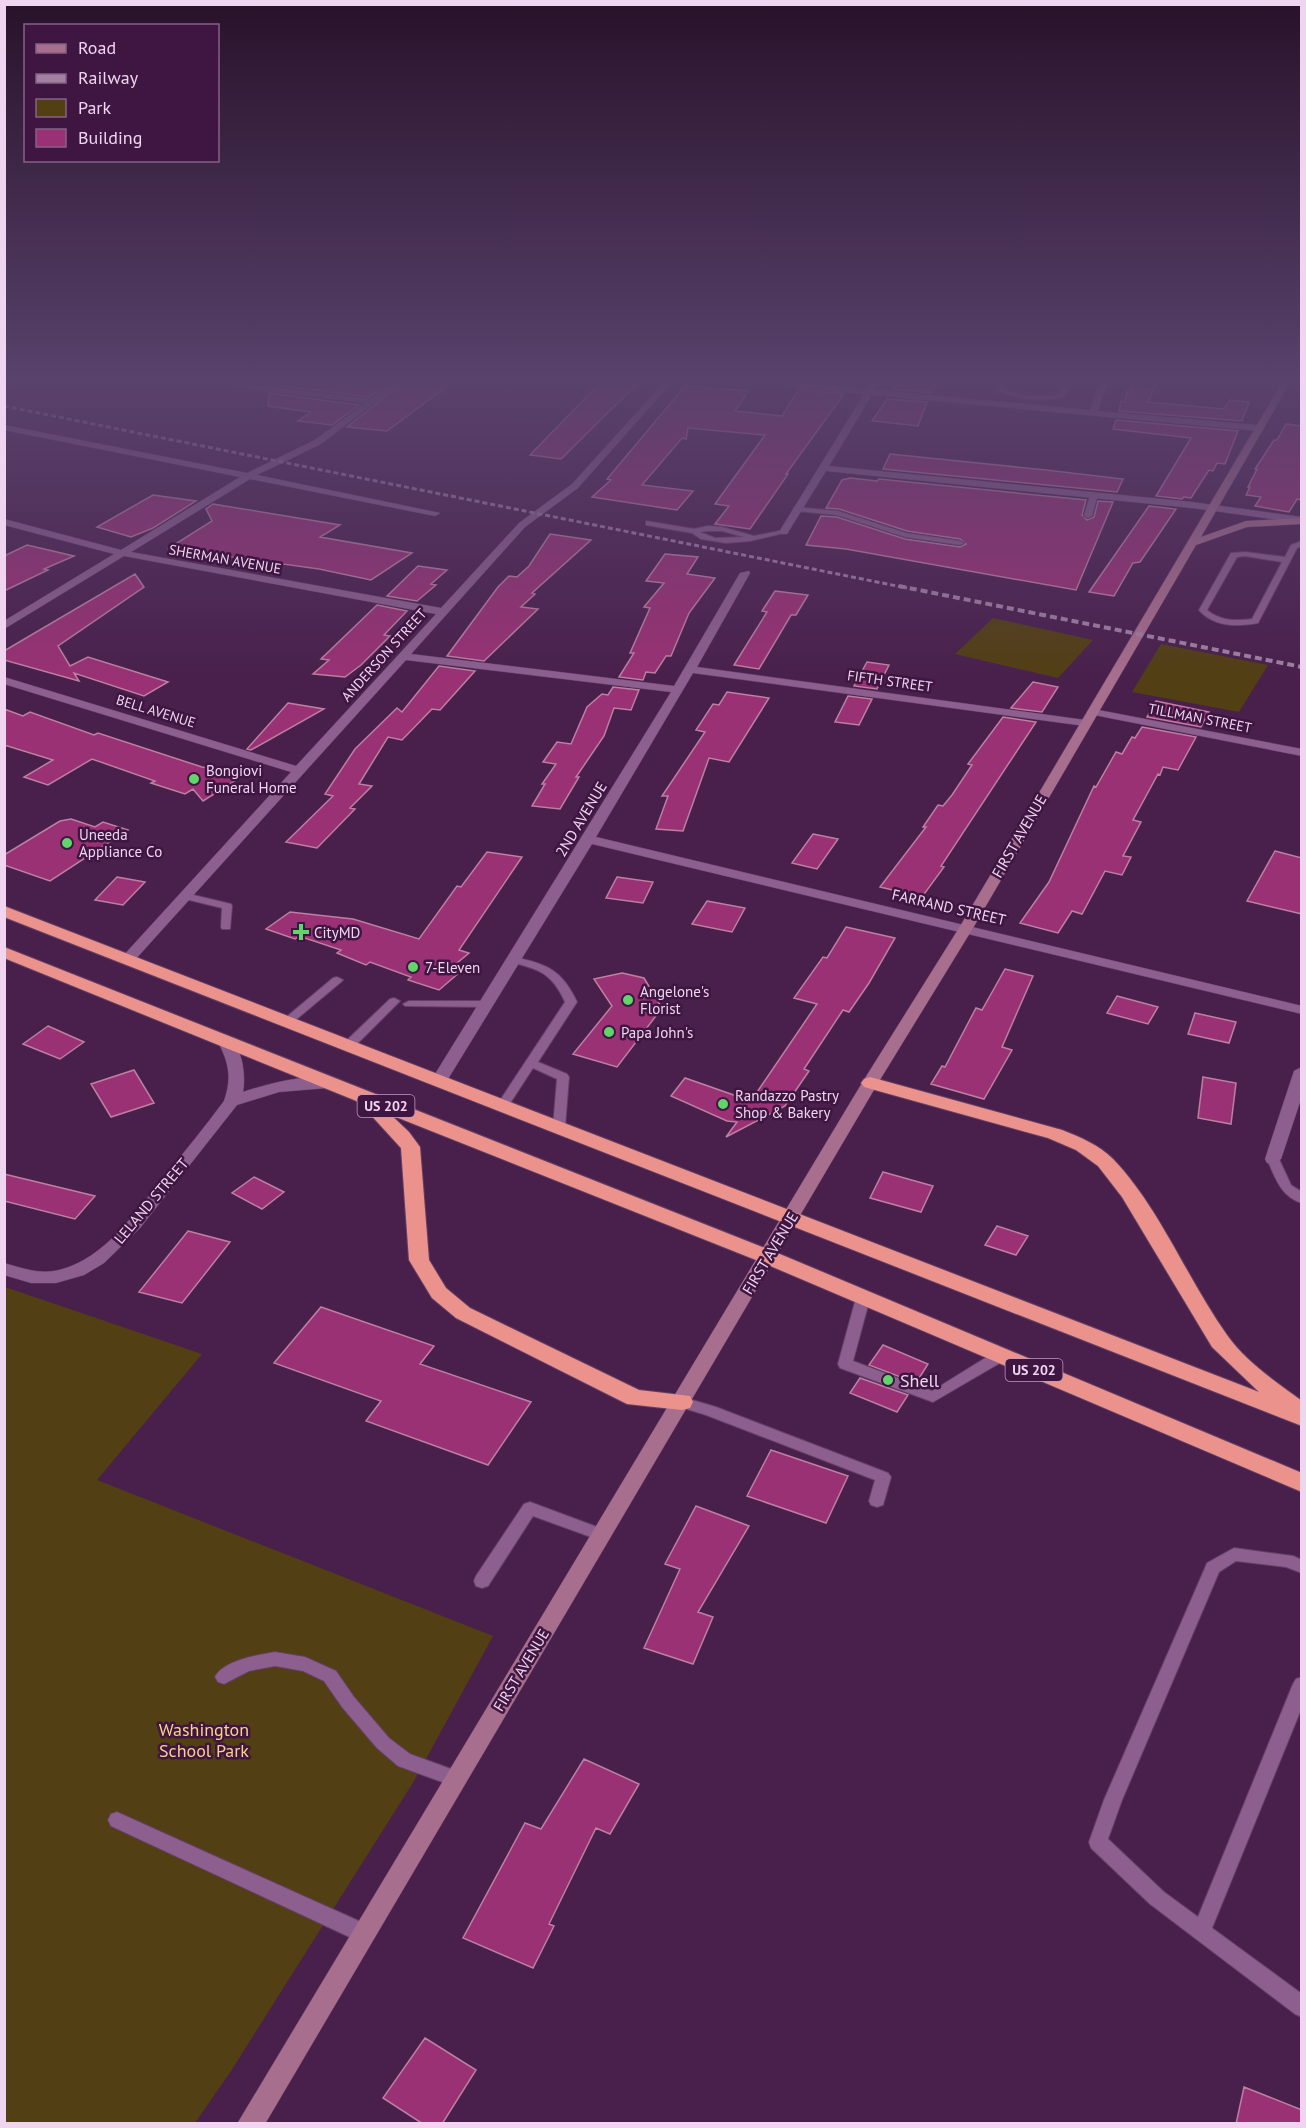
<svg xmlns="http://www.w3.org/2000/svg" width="1306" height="2128" viewBox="0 0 1306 2128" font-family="'PT Sans',sans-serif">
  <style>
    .green { fill: #523f13 }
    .building { fill: #993174; stroke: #bd7fa2; stroke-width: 1.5 }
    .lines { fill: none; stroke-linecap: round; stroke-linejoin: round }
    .lane-casing { stroke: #644066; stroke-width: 2 }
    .street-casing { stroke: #644066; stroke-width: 1 }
    .secondary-casing { stroke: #644066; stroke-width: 1 }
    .highway-casing { stroke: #644066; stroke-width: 2 }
    .lane { fill: #8c5f8e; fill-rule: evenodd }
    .street { fill: #8c5f8e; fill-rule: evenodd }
    .secondary { fill: #a86e8d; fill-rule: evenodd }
    .highway { fill: #ea928b; fill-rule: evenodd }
    .rail-far1 { stroke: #a180a3; stroke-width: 3; stroke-dasharray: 5 3; stroke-linecap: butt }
    .rail { stroke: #a180a3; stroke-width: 4; stroke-dasharray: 7 4; stroke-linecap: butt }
    .poi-dot { fill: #61d46a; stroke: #3e1641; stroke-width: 2 }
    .labels { text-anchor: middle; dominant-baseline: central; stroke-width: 5; stroke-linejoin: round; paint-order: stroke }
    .far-street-label { font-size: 14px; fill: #efd5f0; stroke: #3e1641 }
    .shield { fill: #3e1641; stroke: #ba9cbc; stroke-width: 1.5 }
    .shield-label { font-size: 14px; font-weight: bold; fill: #efd5f0 }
    .poi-label { font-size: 15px; fill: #efd5f0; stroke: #3e1641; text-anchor: start }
    .street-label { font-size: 15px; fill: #efd5f0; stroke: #3e1641 }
    .near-poi-label { font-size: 18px; fill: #efd5f0; stroke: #3e1641; text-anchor: start }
    .near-park-label { font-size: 18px; fill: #fcd481; stroke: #3e1641 }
  </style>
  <rect width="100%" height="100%" fill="#49204c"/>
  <path class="green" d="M993 618 1093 640 1058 678 955 654Z
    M1161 644 1268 665 1239 712 1132 692Z
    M5 1287 202 1354 97 1480 493 1636 414 1781 231 2071 195 2123 5 2124Z"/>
  <path class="building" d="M269 381H390L370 397 269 384Z
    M405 381H454L387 431 347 427Z
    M602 381H640L561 459 530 455Z
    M899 381H937L932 393 893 389Z
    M1134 381 1156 383 1148 402 1224 409 1230 400 1249 402 1242 421 1119 411 1121 401 1125 402 1127 391 1130 392Z
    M685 386 749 391 735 411 782 416 798 390 844 394 786 474H788L750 529 715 524 729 506 715 504 765 435 688 428 686 439 682 438 642 485 693 491 677 510 592 497 611 480 607 479Z
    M269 393 359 405 332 425 298 421 311 412 268 406Z
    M887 399 927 402 918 426 872 421Z
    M1116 420 1238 431 1225 464 1217 463 1213 471 1209 470 1191 498 1184 497 1182 499 1156 496 1191 438 1113 429Z
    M1286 424 1302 426V500L1297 499 1289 512 1255 506 1261 497 1246 495 1250 487H1248L1257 469H1255L1274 440H1277Z
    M890 454 1046 470 1123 479 1117 492 883 469Z
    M850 478 877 481 879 479 1086 500 1082 515 1087 520 1094 517 1098 501 1113 502 1076 590 846 549 806 545 821 516 837 517 905 539 960 547 966 544 960 539 907 531 839 509 826 508 842 480Z
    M153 495 196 501 153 528 131 537 97 527Z
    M213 504 340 525 320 537 412 553 371 580 319 569 169 548 212 521 206 509Z
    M1149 506 1176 509 1140 562 1133 563 1114 596 1089 592Z
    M550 534 591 540 532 593 535 594 521 607 538 609 484 661 447 656 498 587 509 576 517 577 529 566Z
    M27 545 74 556 44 569 48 570 4 591V556Z
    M665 554 698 557 687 574 715 578 689 613 671 656H666L655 673 646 672 643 680 619 677 634 653H630L650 608 644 607 664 583 646 581Z
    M418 566 447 570 431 584 436 585 417 601 387 596Z
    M135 574 144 587 58 646 70 666 88 657 168 682 144 696 74 673 79 681 4 660V651Z
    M775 591 808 595 796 615H791L759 669 734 665 767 612 762 611Z
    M377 605 407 611 384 635 390 636 361 665 345 677 313 674 329 660 321 659Z
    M867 662 889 665 877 689 854 686Z
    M439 666 475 671 440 710 432 709 402 740 388 737 359 784 372 786 350 808 355 809 317 848 286 842 333 796 325 794 355 749 397 708 402 712Z
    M1033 682 1058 687 1042 712 1011 708Z
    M613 687 639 690 631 710 614 708 604 736 576 777H579L560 809 532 806 545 784H542L556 764 543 762 557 742 571 744 587 707 602 694 608 695Z
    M727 692 769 698 729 762 709 758 683 831 656 829 668 796H662L705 732 696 730 713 704 719 705Z
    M848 696 872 699 859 725 835 722Z
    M1156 701 1209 712 1201 727 1147 717Z
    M288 703 324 709 251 750 247 749Z
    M4 709 23 716 30 712 94 735 98 733 202 767 246 774 203 801 193 789 185 794 151 783 155 781 92 759 48 785 24 777 53 760 4 745Z
    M1003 717 1036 722 941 866 944 867 922 897 880 887 926 827H923L938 805 943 806 952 795 972 765 968 764Z
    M1142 727 1196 737 1178 770 1163 767 1160 775 1158 774 1133 820 1141 822 1123 856 1131 857 1122 875 1105 871 1082 914 1072 911 1058 933 1020 923 1049 882 1094 786 1096 787 1116 752 1122 754 1132 737 1135 738Z
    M71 819 95 827 103 822 128 830 50 881 4 865V855L60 821Z
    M813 834 838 839 817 869 792 863Z
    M1275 851 1302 858V914L1247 901Z
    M487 852 522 857 459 950 469 953 451 968 460 972 439 990 408 980 411 977 370 962 366 965 337 953 341 950 299 936 295 939 266 929 290 912 353 919 419 939 457 886 461 887Z
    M117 877 145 882 123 905 95 900Z
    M617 877 653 882 643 903 606 898Z
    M707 901 745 908 732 932 692 924Z
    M846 927 895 938 869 983 849 1012 843 1010 804 1069 809 1071 785 1106 726 1137 737 1122 727 1121 671 1096 685 1078 751 1101 817 1004 794 998 823 957 827 958Z
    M1005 969 1033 976 1002 1047 1012 1050 984 1099 931 1084 942 1066 945 1067 976 1008 982 1010Z
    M622 973 644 978 662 1008 617 1067 573 1054 612 1006 594 979Z
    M1117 996 1158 1007 1148 1024 1107 1013Z
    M1195 1013 1236 1022 1229 1043 1188 1034Z
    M48 1026 84 1042 60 1059 23 1044Z
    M134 1070 154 1103 111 1117 91 1084Z
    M1203 1077 1236 1083 1231 1124 1198 1118Z
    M883 1172 933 1186 921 1212 870 1198Z
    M4 1174 95 1196 75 1219 4 1201Z
    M254 1177 284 1192 262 1209 232 1193Z
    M997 1226 1028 1236 1016 1255 985 1245Z
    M188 1231 230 1242 182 1303 139 1292Z
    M321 1307 434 1346 420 1364 531 1402 488 1465 366 1421 381 1401 274 1363Z
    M883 1345 928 1364 916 1383 869 1365Z
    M860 1378 908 1395 897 1412 850 1393Z
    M771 1450 848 1476 826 1523 747 1496Z
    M696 1506 749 1526 698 1612 713 1617 693 1664 644 1648 680 1569 665 1564Z
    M584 1759 639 1784 610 1834 596 1828 549 1924 554 1926 533 1968 463 1938 525 1823 541 1829Z
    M425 2038 476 2070 442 2124H423L383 2098Z
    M1244 2087 1302 2110V2124H1236Z"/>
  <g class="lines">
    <g class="lane-casing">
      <path id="lane" d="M1000 381H1006L1002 388C1020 397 1040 398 1059 394L1066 381H1072L1064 397C1041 402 1018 400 996 390Z
        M1091 492 1098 494 1092 516 1088 518 1084 516Z
        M794 507 838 511 906 533 960 541 964 543 960 545 905 537 837 515 797 511H794Z
        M646 521 694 529 708 526 722 527 754 536 784 530 788 532 750 541 726 543 701 539 692 533 646 525ZM708 531H722L744 537 715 538 700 532Z
        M1302 541V546L1297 548 1258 623C1237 627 1214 627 1199 610L1231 553 1245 552 1285 557 1291 545ZM1245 556 1282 562 1252 619C1236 621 1220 621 1207 610L1237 557Z
        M185 893 231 904 232 906 230 929H222L221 927 222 908 181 898 180 896Z
        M514 957C547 964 562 970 577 1002L538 1062 567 1074 569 1077 565 1127 563 1130 559 1131 553 1127 557 1079 533 1068 507 1108 503 1109 497 1105 565 1002C552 973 539 969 510 962L508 960Z
        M337 977 343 980 341 982 292 1023H284L282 1021 284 1019 333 978Z
        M394 998 400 1001 354 1047H346L344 1044 346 1041 390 999Z
        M409 1001H487L493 1004 487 1007 405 1006 403 1004Z
        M1273 1155 1279 1159 1291 1185 1302 1192V1203C1281 1197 1275 1177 1267 1159Z
        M863 1293 868 1295 870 1298 853 1361 932 1391 995 1352 1000 1351 1005 1352 1007 1356 1005 1360 933 1402 840 1368 838 1364 856 1298 858 1295Z
        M682 1397 716 1407 888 1473 891 1477 883 1505 877 1507 871 1505 869 1501 875 1480 706 1415 677 1406 675 1402 677 1398Z
        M530 1502 608 1531 610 1535 608 1539 602 1541 533 1516 488 1586 482 1588 476 1586 474 1581 476 1576 524 1504Z
        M1234 1548 1293 1556 1302 1560V1573L1286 1567 1236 1561 1219 1572 1122 1800 1108 1839 1164 1892 1198 1917 1293 1684 1296 1679 1302 1677V1707L1212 1928 1302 1994V2017L1295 2014 1150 1904 1091 1848 1089 1842 1104 1800 1205 1568 1207 1563Z
        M275 1652 305 1657 336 1671 354 1697 389 1738 410 1754 462 1773 465 1779 462 1785 456 1787 398 1766 377 1748 342 1707 324 1681 303 1671 275 1666 249 1671 224 1684 218 1682 215 1677C224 1660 258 1655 275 1652Z
        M117 1812 370 1926 373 1933 370 1940 363 1942 356 1940 111 1826 108 1820 111 1814Z"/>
    </g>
    <g class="street-casing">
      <path id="street" d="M199 381H222L371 399 394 381H403L321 444 257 475 440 513 435 516 250 479 131 552 441 608 519 523 572 484 665 381H673L578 488 525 527 411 654 674 686 740 573 749 571 750 573 697 667 1085 720 1091 723 1085 726 693 673 596 837 1302 1006V1014L592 844 448 1079 440 1084 435 1082 432 1079 671 692 406 660 133 962H123L121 959 123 956 291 772 4 684V677L296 766 436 614 124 556 4 629V621L114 554 4 525V519L121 550 240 477 4 430V425L247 473 315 440 365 403 203 383Z
        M747 381H776L867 389 872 381H880L875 390 1090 410 1100 381H1108L1098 411 1258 425 1262 428 1258 431 872 395 829 466 1192 502 1302 517V523L1192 508 826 471 787 534H781L779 532 864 394 751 383Z
        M1093 709 1302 749V756L1089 714 1087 712Z
        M225 1038C243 1042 246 1077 243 1092 260 1086 322 1068 335 1083L327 1088 279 1092 237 1105 140 1228 104 1263 84 1275 56 1283H31L4 1275V1263C22 1268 40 1275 59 1270 105 1259 135 1212 164 1177 184 1152 205 1127 224 1101 232 1078 229 1063 218 1042Z
        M1302 1067V1096L1281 1159 1273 1164 1267 1163 1265 1159 1294 1071Z"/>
    </g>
    <g class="secondary-casing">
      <path id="secondary" d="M1283 381H1291L1201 537 1246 521 1302 518V524L1247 527 1196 545 973 928 878 1083 265 2124H237L862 1083 959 928Z"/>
    </g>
    <g class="highway-casing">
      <path id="highway" d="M4 906 1259 1392 1212 1347 1122 1197 1098 1166 1076 1150 1048 1138 864 1087 861 1083 864 1079 870 1077 1062 1130C1080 1137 1099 1145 1113 1159 1160 1208 1187 1279 1227 1335 1246 1362 1276 1382 1302 1401V1426L4 917Z
        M4 947 775 1252 1302 1473V1492L761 1262 391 1115 409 1132 420 1147 429 1260 446 1288 470 1308 639 1390 690 1396 693 1402 690 1408 682 1410 627 1404 456 1318 432 1298 409 1260 401 1148 359 1102 4 958Z"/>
    </g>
    <use href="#lane" class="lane"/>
    <use href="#street" class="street"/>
    <use href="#secondary" class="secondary"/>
    <use href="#highway" class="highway"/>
    <path class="rail-far1" d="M4 406 907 588"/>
    <path class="rail" d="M899 586 1302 667"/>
  </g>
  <linearGradient id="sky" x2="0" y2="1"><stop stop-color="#28122a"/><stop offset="0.56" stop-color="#59426c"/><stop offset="1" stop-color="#59426c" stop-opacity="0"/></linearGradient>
  <rect width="1306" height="679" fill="url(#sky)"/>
  <g class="poi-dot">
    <circle cx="194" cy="779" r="6"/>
    <circle cx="67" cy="843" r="6"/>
    <path d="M298 923h6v6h6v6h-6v6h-6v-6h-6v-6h6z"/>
    <circle cx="413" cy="967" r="6"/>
    <circle cx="628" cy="1000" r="6"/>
    <circle cx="609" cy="1032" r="6"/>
    <circle cx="723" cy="1104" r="6"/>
    <circle cx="888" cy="1380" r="6"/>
  </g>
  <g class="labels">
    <g class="far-street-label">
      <text transform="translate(225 559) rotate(10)">SHERMAN AVENUE</text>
      <text transform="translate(384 655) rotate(-48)">ANDERSON STREET</text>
      <text transform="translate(890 681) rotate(8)">FIFTH STREET</text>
      <text transform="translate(156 711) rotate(17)">BELL AVENUE</text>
      <text transform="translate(1200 718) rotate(11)">TILLMAN STREET</text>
    </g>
    <g class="shield">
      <rect x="357.5" y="1095" width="57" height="22" rx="4.5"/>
      <rect x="1005.5" y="1359" width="57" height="22" rx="4.5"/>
    </g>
    <g class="shield-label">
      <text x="386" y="1106">US 202</text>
      <text x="1034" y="1370">US 202</text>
    </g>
    <g class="poi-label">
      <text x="206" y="770">Bongiovi<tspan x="206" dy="17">Funeral Home</tspan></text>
      <text x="79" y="834">Uneeda<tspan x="79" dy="17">Appliance Co</tspan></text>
      <text x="314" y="932">CityMD</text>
      <text x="425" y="967">7-Eleven</text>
      <text x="640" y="991">Angelone's<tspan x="640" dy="17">Florist</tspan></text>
      <text x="621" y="1032">Papa John's</text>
      <text x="735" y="1095">Randazzo Pastry<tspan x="735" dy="17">Shop &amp; Bakery</tspan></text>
    </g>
    <g class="street-label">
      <text transform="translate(581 819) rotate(-59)">2ND AVENUE</text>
      <text transform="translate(1019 836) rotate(-60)">FIRST AVENUE</text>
      <text transform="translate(949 907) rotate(13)">FARRAND STREET</text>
      <text transform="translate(151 1201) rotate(-50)">LELAND STREET</text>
      <text transform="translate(770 1253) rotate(-59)">FIRST AVENUE</text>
      <text transform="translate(521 1670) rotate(-59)">FIRST AVENUE</text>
    </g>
    <g class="near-poi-label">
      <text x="900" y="1380">Shell</text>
    </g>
    <g class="near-park-label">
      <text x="204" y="1729">Washington<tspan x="204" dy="21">School Park</tspan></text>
    </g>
  </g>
  <rect width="1306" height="2128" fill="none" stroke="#efd5f0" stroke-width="12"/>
  <rect x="24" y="24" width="195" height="138" fill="#3e1641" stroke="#856287" stroke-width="1.5"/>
  <rect x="36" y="44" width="30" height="9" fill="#a86e8d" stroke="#856287" stroke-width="1.5"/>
  <text x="78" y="54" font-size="18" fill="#efd5f0">Road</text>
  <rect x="36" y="74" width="30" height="9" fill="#a180a3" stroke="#856287" stroke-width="1.5"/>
  <text x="78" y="84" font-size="18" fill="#efd5f0">Railway</text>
  <rect x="36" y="99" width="30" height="18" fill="#523f13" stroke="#856287" stroke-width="1.5"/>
  <text x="78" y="114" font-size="18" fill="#efd5f0">Park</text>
  <rect x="36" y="129" width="30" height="18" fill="#993174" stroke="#856287" stroke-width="1.5"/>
  <text x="78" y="144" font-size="18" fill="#efd5f0">Building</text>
</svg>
